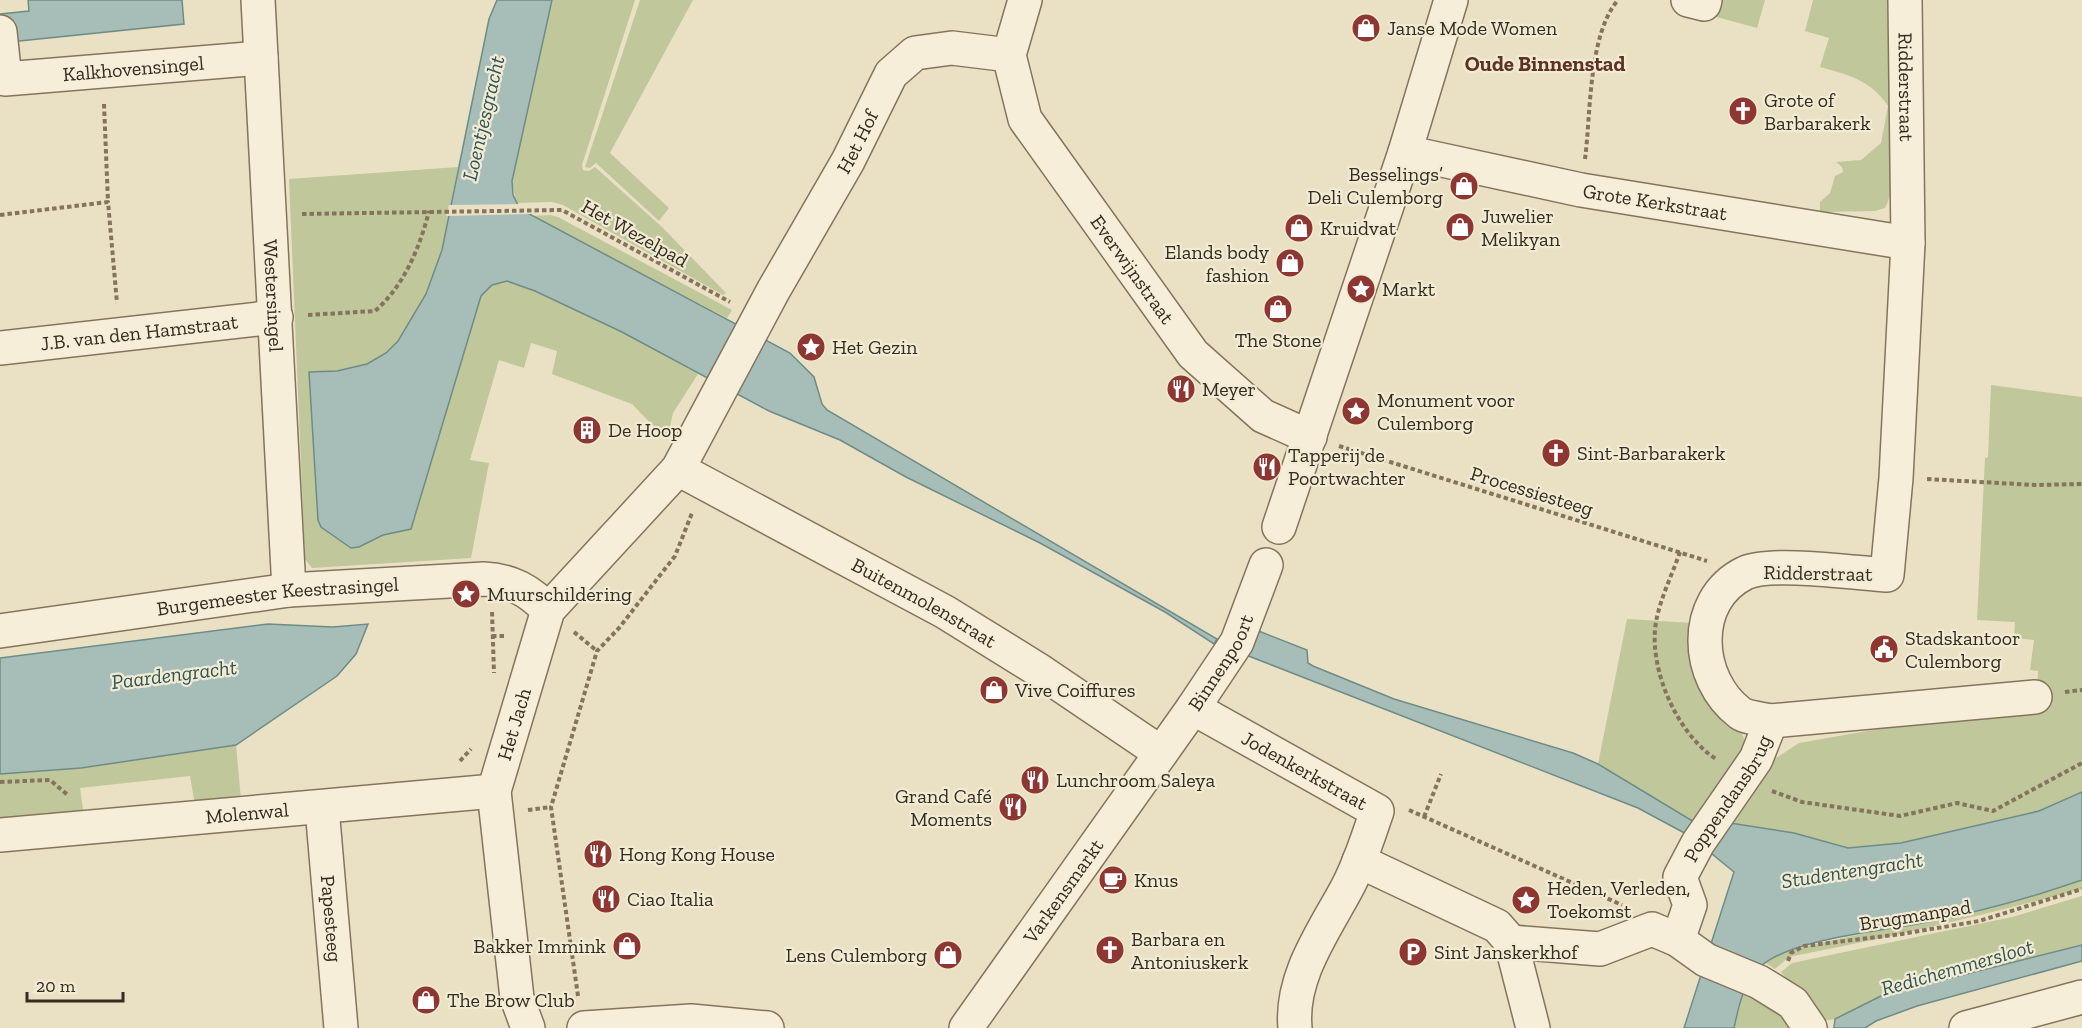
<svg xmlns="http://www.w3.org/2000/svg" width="2082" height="1028" viewBox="0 0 2082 1028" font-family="'Zilla Slab',serif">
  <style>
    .green { fill: #c0c79a }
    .water { fill: #a7beb8; stroke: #6e8c86; stroke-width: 1.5 }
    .pier { fill: #eae1c5 }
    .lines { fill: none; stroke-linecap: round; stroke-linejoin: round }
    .minor-casing { stroke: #84745d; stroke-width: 36 }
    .path { stroke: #84745d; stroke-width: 4; stroke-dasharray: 4.5 3; stroke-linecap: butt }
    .minor { stroke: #f6eed8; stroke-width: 33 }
    .labels { text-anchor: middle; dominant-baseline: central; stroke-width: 4.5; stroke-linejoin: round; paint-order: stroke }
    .poi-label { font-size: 20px; fill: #352b1f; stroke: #f2ebd4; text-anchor: start }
    .street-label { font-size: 20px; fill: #352b1f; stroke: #f2ebd4 }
    .neighbourhood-label { font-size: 21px; font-weight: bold; fill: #5e3223; stroke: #f2ebd4 }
    .water-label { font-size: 21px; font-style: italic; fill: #305453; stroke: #f2ebd4 }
  </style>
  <rect width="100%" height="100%" fill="#eae1c5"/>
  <path class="green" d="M552 0H635L582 165 583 170 589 171 595 167 662 227 726 293 723 295 563 205 552 202 516 203 512 181Z
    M640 0H693L610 153 669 208 659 221 596 163 590 168 585 167Z
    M1716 0H1765L1757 28 1713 16Z
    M1813 0H1887C1889 41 1903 179 1885 208L1875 211 1820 212V202L1830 193 1835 176 1843 172 1842 167 1836 162 1861 160 1881 143 1888 106C1871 80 1848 75 1820 67L1829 38 1805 31Z
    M458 167 442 250 426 294 397 341 386 353 367 364 337 371 310 372 321 527 351 548 360 547 383 535 411 528 481 296 492 285 507 281 535 291 622 332 698 374 673 413 667 440 632 404 552 374 557 351 531 343 524 368 499 360 470 460 489 463 471 558 312 568 305 559 289 179Z
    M550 215 558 217 732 310 727 318 531 216Z
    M1991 385 2082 397V792L2039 811 1901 843 1848 848 1794 833 1730 823 1735 805 1776 758 1799 743 2037 701 2038 671 2030 670 2034 640 2014 638 2015 622 1977 620 1985 458 1988 457Z
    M1627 619 1692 623 1745 741V752L1699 825 1598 764Z
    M236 745 241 800 195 805 190 776 80 788 84 817 0 823V774L81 768Z
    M2082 880V889C1985 915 1888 938 1789 957L1775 969 1766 963 1786 951C1885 927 1985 913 2082 880Z
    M2082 896V945L1883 995 1835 1019 1821 1021 1781 972 1792 963 2012 917Z
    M1746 983 1766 993 1792 1028H1734Z"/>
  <path class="water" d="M28 0H182L184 24 0 43V14L29 11Z
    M497 0H552L512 181 513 195 520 209 790 353 814 377 822 404 827 410 1217 639 1214 644 1165 612 1040 543 906 477 840 440 769 411 622 332 535 291 507 281 492 285 481 296 411 529 383 535 359 547 351 548 321 527 318 520 309 372 337 371 367 364 386 353 398 341 426 294 442 250 489 19Z
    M268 624 333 627 368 624 356 654 337 676 236 745 81 768 0 774V658Z
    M1256 630 1307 650 1308 663 1313 666 1394 699 1573 753 1598 764 1699 825 1730 823 1794 833 1848 848 1901 843 2039 811 2082 792V880C2033 897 1983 911 1932 921 1887 931 1795 937 1761 966 1743 982 1739 1006 1734 1028H1684L1734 872 1690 836 1638 808 1246 655Z
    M2082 945V961L1917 1006 1876 1021 1865 1028H1834L1835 1019 1883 995Z"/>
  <path class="pier" d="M521 204 531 214 446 216 449 205Z"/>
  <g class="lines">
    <g class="minor-casing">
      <g id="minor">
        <path id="s1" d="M258 0 289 590"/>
        <path id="s2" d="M1025 0 1009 55 1025 119 1193 354 1263 416 1310 437"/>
        <path d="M1688 0 1704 4 1705 0"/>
        <path id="s3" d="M1905 0 1908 243 1896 478 1887 575C1856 573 1771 561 1745 573 1690 600 1695 679 1740 713 1747 718 1762 719 1771 721L2035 697"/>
        <path id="s4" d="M0 32 5 79 261 58"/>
        <path id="s5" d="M1405 152 1581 190 1908 243"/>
        <path id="s6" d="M0 348 276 317"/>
        <path id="s7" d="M678 469 945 612 1037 669 1161 753"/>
        <path d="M1279 527 1405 152 1451 0"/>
        <path id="s8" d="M0 631 289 590 484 579C511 580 530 591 548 610"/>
        <path id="s9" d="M1193 708 1377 811C1368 837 1360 864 1347 888 1324 931 1290 977 1295 1028"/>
        <path id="s10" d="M322 808 341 1028"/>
        <path id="s11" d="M0 835 494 791"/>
        <path d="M1359 861 1497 926 1511 942 1533 1028"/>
        <path id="s12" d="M1678 940 1690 905 1680 877 1698 843 1756 759 1771 721"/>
        <path d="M1511 942 1600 949 1652 929 1678 940 1706 960 1759 982 1793 1003 1810 1028"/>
        <path id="s13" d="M528 1028 517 998 494 791 548 610 678 469 773 291 848 161 891 74 915 53 952 48 1009 55"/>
        <path d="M584 1028 691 1021 767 1028"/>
        <path id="s14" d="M966 1028 1193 708 1237 642 1266 565"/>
        <path d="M1966 1028 2082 997"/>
      </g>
    </g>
    <path class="path" d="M104 104 108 202
      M1585 159C1591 114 1588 35 1618 0
      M302 214 562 210 730 302
      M0 215 108 202 117 303
      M308 315 375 311C404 286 420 247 429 211
      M1339 446 1707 561
      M1927 479 2035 485 2082 484
      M1680 552C1672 575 1660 599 1656 622 1648 668 1677 734 1716 759
      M492 612 494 673
      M574 632 597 651
      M492 636H507
      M2065 692 2082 690
      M460 761 471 749
      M0 782 50 780 69 796
      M1772 791 1802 802 1900 816 1957 803 1993 811 2082 763
      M528 810 551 807
      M1409 810 1622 905
      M1424 817 1441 774
      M1788 961 1791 953 1804 946 1902 934 1979 921 2082 889
      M578 996 551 807 597 651 619 628 675 556 692 513"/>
    <use href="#minor" class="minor"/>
  </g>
  <defs>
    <g id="shop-disc" transform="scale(1.5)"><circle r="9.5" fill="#8e3632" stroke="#f2ebd4"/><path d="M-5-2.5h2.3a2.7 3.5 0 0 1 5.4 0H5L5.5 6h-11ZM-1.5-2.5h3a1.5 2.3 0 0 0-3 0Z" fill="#fff"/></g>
    <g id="church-disc" transform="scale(1.5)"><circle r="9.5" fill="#8e3632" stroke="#f2ebd4"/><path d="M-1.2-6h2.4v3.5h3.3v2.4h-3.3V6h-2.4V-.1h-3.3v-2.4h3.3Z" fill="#fff"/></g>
    <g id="sight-disc" transform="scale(1.5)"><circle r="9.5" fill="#8e3632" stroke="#f2ebd4"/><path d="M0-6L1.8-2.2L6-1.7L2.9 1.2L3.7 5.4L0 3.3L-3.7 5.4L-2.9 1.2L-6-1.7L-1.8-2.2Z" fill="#fff"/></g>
    <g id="restaurant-disc" transform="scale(1.5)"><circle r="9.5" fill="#8e3632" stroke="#f2ebd4"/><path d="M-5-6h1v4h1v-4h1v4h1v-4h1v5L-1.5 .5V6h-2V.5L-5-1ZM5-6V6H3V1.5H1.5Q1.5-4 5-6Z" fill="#fff"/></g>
    <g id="building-disc" transform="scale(1.5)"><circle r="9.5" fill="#8e3632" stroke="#f2ebd4"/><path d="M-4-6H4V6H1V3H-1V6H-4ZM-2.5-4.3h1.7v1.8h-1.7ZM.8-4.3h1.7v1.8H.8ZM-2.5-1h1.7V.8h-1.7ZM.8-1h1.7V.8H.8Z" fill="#fff"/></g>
    <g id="civic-disc" transform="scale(1.5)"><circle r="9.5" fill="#8e3632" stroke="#f2ebd4"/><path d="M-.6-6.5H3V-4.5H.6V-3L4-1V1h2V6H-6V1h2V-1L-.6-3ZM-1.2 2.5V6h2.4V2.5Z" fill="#fff"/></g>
    <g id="cafe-disc" transform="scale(1.5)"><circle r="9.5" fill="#8e3632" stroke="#f2ebd4"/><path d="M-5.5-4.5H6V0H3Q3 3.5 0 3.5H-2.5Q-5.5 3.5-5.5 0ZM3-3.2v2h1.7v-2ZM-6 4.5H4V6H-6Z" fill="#fff"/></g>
    <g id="parking-disc" transform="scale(1.5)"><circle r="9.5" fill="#8e3632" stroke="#f2ebd4"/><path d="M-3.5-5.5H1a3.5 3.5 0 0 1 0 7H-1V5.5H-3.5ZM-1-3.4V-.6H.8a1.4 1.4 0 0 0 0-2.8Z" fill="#fff"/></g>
  </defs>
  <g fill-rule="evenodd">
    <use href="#shop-disc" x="1366" y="28"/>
    <use href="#church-disc" x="1743" y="111"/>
    <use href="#shop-disc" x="1464" y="186"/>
    <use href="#shop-disc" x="1460" y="227"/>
    <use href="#shop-disc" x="1299" y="228"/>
    <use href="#shop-disc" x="1290" y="263"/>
    <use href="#sight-disc" x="1361" y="289"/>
    <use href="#shop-disc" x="1278" y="309"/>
    <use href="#sight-disc" x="811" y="347"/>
    <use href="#restaurant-disc" x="1181" y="389"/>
    <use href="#sight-disc" x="1356" y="411"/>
    <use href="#building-disc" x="587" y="430"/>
    <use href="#church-disc" x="1556" y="453"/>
    <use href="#restaurant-disc" x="1267" y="467"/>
    <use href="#sight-disc" x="466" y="594"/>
    <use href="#civic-disc" x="1884" y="649"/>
    <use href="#shop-disc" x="994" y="690"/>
    <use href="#restaurant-disc" x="1035" y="780"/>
    <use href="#restaurant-disc" x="1013" y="807"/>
    <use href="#restaurant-disc" x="598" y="854"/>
    <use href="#cafe-disc" x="1113" y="880"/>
    <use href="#restaurant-disc" x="606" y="899"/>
    <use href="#sight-disc" x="1526" y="900"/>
    <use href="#shop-disc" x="627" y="946"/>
    <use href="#church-disc" x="1110" y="950"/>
    <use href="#parking-disc" x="1413" y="952"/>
    <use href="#shop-disc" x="948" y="955"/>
    <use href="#shop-disc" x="426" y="1000"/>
  </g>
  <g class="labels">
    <g class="poi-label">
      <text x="1387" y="28">Janse Mode Women</text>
      <text x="1764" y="100">Grote of<tspan x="1764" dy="23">Barbarakerk</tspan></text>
      <text x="1443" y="174" text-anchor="end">Besselings’<tspan x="1443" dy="23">Deli Culemborg</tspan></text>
      <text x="1481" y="216">Juwelier<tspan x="1481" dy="23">Melikyan</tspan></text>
      <text x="1320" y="228">Kruidvat</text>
      <text x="1269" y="252" text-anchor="end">Elands body<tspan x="1269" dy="23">fashion</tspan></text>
      <text x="1382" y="289">Markt</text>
      <text x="1278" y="340" text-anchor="middle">The Stone</text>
      <text x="832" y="347">Het Gezin</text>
      <text x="1202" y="389">Meyer</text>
      <text x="1377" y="400">Monument voor<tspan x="1377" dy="23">Culemborg</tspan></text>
      <text x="608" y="430">De Hoop</text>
      <text x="1577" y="453">Sint-Barbarakerk</text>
      <text x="1288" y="455">Tapperij de<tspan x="1288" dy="23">Poortwachter</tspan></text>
      <text x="487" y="594">Muurschildering</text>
      <text x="1905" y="638">Stadskantoor<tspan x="1905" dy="23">Culemborg</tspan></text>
      <text x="1015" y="690">Vive Coiffures</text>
      <text x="1056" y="780">Lunchroom Saleya</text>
      <text x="992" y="796" text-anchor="end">Grand Café<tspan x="992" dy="23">Moments</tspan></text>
      <text x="619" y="854">Hong Kong House</text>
      <text x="1134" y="880">Knus</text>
      <text x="1547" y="888">Heden, Verleden,<tspan x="1547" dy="23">Toekomst</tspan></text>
      <text x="627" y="899">Ciao Italia</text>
      <text x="1131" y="939">Barbara en<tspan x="1131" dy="23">Antoniuskerk</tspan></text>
      <text x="606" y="946" text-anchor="end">Bakker Immink</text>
      <text x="1434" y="952">Sint Janskerkhof</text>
      <text x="927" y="955" text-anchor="end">Lens Culemborg</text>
      <text x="447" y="1000">The Brow Club</text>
    </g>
    <g class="street-label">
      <text stroke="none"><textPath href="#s4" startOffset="176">Kalkhovensingel</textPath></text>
      <text stroke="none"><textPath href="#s3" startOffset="87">Ridderstraat</textPath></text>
      <text stroke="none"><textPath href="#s13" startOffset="994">Het Hof</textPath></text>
      <text stroke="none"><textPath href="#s5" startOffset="255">Grote Kerkstraat</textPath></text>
      <text transform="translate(635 233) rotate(29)">Het Wezelpad</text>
      <text stroke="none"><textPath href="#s2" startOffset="308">Everwijnstraat</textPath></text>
      <text stroke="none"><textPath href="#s1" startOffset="296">Westersingel</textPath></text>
      <text stroke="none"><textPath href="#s6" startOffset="140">J.B. van den Hamstraat</textPath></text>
      <text transform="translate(1532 491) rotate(17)">Processiesteeg</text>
      <text transform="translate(1818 573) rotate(1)">Ridderstraat</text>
      <text stroke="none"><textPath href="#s8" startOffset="280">Burgemeester Keestrasingel</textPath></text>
      <text stroke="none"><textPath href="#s7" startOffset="280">Buitenmolenstraat</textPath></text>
      <text stroke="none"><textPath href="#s14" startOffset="446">Binnenpoort</textPath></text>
      <text stroke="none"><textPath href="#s13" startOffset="310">Het Jach</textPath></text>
      <text stroke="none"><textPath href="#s9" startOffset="128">Jodenkerkstraat</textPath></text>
      <text stroke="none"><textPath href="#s12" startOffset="159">Poppendansbrug</textPath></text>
      <text stroke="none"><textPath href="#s11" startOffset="248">Molenwal</textPath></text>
      <text stroke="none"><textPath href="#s14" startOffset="168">Varkensmarkt</textPath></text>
      <text transform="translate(1915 915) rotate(-9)">Brugmanpad</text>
      <text stroke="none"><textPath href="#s10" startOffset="111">Papesteeg</textPath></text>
    </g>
    <g class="neighbourhood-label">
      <text x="1545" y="63">Oude Binnenstad</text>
    </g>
    <g class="water-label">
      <text transform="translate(483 118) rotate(-77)">Loentjesgracht</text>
      <text transform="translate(174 674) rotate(-7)">Paardengracht</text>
      <text transform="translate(1852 870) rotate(-9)">Studentengracht</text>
      <text transform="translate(1957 967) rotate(-16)">Redichemmersloot</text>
    </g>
  </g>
  <path d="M27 992v9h96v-9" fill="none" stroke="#352b1f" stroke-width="3"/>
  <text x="36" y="992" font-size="18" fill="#352b1f" stroke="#f2ebd4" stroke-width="4.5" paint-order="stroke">20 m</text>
</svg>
